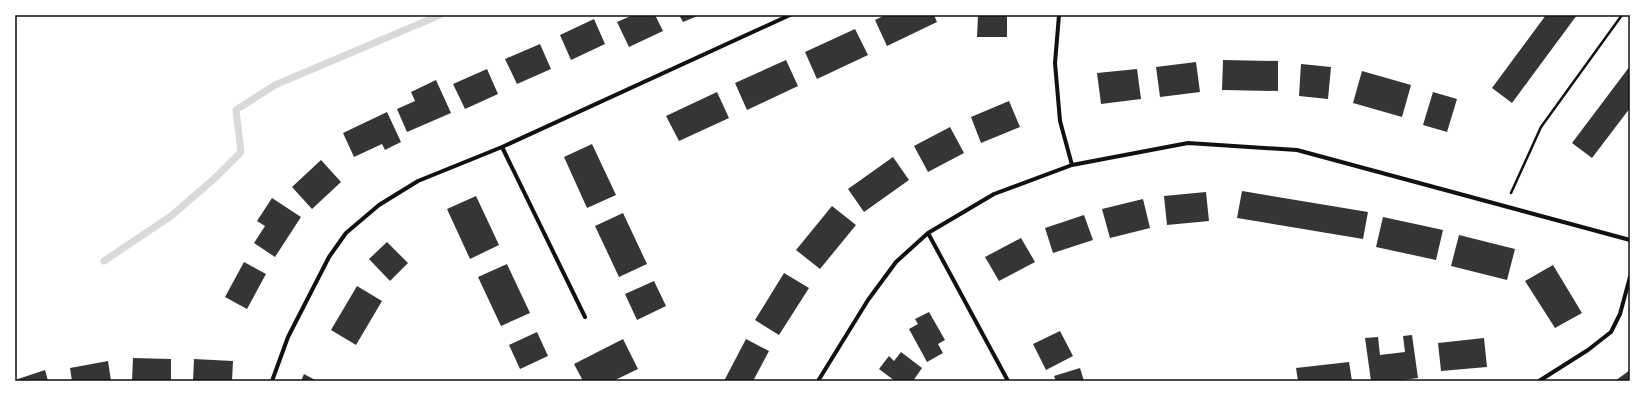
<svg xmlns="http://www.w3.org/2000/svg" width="1645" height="396" viewBox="0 0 1645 396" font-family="Lato,sans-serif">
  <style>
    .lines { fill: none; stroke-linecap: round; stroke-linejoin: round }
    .stream { stroke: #d9d9d9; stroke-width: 7 }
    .building { fill: #353535 }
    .path { stroke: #111; stroke-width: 2.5 }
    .minor { stroke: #111; stroke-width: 4 }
    .neatline { fill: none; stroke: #111; stroke-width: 1.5 }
  </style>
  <rect width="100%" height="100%" fill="#fff"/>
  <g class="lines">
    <path class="stream" d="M104 261 171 216 215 178 241 152 236 110 275 85 440 15"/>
  </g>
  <path class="building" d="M633 15H655L663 31 629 47 617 22Z
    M679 15H700L683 22Z
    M885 15H934L937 22 887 46 875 20Z
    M978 15H1007V37H977Z
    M1546 15H1577L1512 103 1492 88Z
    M594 19 605 44 571 60 560 35Z
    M855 29 868 55 817 79 805 52Z
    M540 44 551 69 517 84 505 59Z
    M786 60 798 86 747 110 735 83Z
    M1223 60 1278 61V91L1222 90Z
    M1196 62 1200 92 1160 97 1156 67Z
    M1301 64 1331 67 1328 99 1299 96Z
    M1630 66V108L1592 158 1572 143Z
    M487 69 498 94 465 109 453 84Z
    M1137 69 1141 99 1101 104 1097 73Z
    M1362 71 1411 85 1402 117 1353 103Z
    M436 80 451 113 407 132 397 109 415 101 411 92Z
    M717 92 729 118 679 141 666 116Z
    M1433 92 1457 99 1447 132 1423 125Z
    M1009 101 1020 127 981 143 971 117Z
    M387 112 401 142 385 150 382 144 354 157 343 133Z
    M950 127 964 153 928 172 914 146Z
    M592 144 616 195 587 208 564 157Z
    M893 157 909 180 864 212 848 189Z
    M321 160 341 182 312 209 292 187Z
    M1242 191 1368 212 1363 239 1237 218Z
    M1206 192 1209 221 1167 225 1164 196Z
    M476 196 499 245 470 259 447 209Z
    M272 198 301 217 275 257 254 243 265 226 257 221Z
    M1143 199 1150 228 1110 238 1102 209Z
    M832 206 856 225 820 269 796 250Z
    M623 213 647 264 619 277 595 226Z
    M1084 215 1093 240 1053 253 1045 228Z
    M1383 217 1443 230 1436 260 1376 247Z
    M1459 235 1515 249 1507 280 1451 266Z
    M1021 238 1035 262 999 281 985 257Z
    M387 242 408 263 390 281 369 259Z
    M244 262 266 274 247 309 225 297Z
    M507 264 530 313 501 326 478 277Z
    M1553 265 1582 313 1555 328 1525 281Z
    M784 273 809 288 779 335 755 320Z
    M654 281 666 306 637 320 625 294Z
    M357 286 382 301 356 345 331 330Z
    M929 312 945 340 938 344 943 353 927 362 909 329 918 324 915 319Z
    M1060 331 1073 356 1046 370 1033 344Z
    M537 332 548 356 520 369 509 345Z
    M1412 335 1418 378 1396 381H1371L1365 338 1378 337 1380 355 1405 352 1403 336Z
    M1484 338 1487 367 1441 371 1438 343Z
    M623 339 638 369 613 381H583L574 364Z
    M746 339 769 351 753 381H724Z
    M901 352 922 368 913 381H895L879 369 889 356 894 361Z
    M133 358 171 359V381H132Z
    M194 359 233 361 232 381H193Z
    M108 361 111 381H72L70 368Z
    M1349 362 1352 381H1298L1296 368Z
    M1080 368 1084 381H1056L1054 376Z
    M45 370 48 381H15V380Z
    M1630 370V381H1615Z
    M304 374 317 381H301Z"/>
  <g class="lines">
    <path class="path" d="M1511 193 1541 127 1622 15"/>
    <path class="minor" d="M1059 15 1055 63 1060 121 1072 165
      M502 147 585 317
      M928 233 1008 381
      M272 381 288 337 329 257 346 233 379 205 418 181 502 147 790 15
      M818 381 868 300 896 262 928 233 994 194 1072 165 1188 143 1297 150 1630 240
      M1539 381 1588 350 1611 332 1620 314 1630 277"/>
  </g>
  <rect width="1645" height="396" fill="none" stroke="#ffffff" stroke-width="32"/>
  <rect x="16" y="16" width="1613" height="364" class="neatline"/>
</svg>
